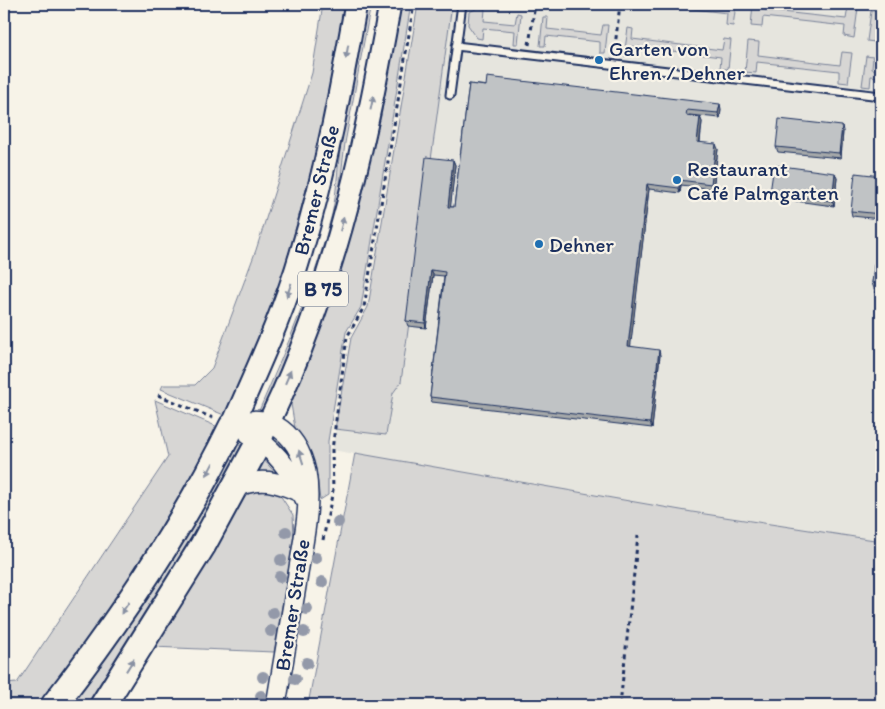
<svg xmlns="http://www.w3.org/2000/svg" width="885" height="709" viewBox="0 0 885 709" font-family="Itim,sans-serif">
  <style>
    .built { fill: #e6e5de }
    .green { fill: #d7d6d4; stroke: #798299 }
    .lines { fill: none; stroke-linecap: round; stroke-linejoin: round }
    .service-casing { stroke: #1b2f5e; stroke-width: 11 }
    .secondary-casing { stroke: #1b2f5e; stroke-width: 22 }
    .primary-casing { stroke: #1b2f5e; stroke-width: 25 }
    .motorway-casing { stroke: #1b2f5e; stroke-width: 29 }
    .path { stroke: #1b2f5e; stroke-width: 3; stroke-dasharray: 4 4; stroke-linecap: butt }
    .service { stroke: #f7f3e8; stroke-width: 7 }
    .secondary { stroke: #f7f3e8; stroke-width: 19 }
    .primary { stroke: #f7f3e8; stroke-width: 21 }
    .motorway { stroke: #f7f3e8; stroke-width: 25 }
    .tree { fill: #9399a9 }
    .wall { fill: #a5a8a9; stroke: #1b2f5e }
    .shaded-wall { fill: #86888a; stroke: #1b2f5e }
    .building { fill: #c0c3c5; stroke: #1b2f5e }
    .oneway { fill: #8991a3 }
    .poi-dot { fill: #1f6fb2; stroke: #f7f3e8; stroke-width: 2 }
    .labels { text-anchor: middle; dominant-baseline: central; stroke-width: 4.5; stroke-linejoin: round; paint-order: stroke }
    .shield { fill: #f7f3e8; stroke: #5d6a87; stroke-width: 1 }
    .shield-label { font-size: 20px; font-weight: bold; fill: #1b2f5e }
    .poi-label { font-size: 21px; fill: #1b2f5e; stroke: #f7f3e8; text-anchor: start }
    .street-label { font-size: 21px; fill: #1b2f5e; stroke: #f7f3e8 }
  </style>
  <rect width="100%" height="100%" fill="#f7f3e8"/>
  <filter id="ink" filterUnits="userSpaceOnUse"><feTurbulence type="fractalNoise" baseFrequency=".02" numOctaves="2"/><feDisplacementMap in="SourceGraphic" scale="10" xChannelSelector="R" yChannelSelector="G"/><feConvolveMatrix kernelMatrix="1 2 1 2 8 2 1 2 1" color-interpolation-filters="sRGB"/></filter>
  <g filter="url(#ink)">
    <path class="built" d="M418 4H881V541L692 512 332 450 351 338 368 307Z"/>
    <path class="green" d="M323 4H345L328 107 284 272 253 352 224 415 161 389 163 385H195L212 368 256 250 312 73Z
      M365 4H371L345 143 337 209 298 325 278 377 260 415 258 413C286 349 315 282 332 214 337 193 337 171 340 150 347 101 357 52 365 4Z
      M400 4H411L361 307 346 332 328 441V495L320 500 316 469 305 443 295 428 291 404 296 381 339 265 358 206 381 116Z
      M418 4H452L401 382 393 393 386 435 335 429 351 338 368 307Z
      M649 4H709L728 6 729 4H736L733 26 726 25 727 13Z
      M753 4H764V10L846 19 848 7 858 8 854 38 844 36 845 26 763 17 762 27 751 26Z
      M478 8 485 9 484 21 515 24 517 13 521 14 518 44H514L515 31 483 28 482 39 477 38 468 25 469 12Z
      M871 11H878L877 23 881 24V30H876L875 42 867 41Z
      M543 17H548L547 29 601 35 603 25H608L605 53H600V42L546 36 545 46H540Z
      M628 28 633 29 632 39 722 50 724 39 731 40 728 69H720L721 57 631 46 630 57 624 56Z
      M748 41 759 42 758 55 840 65 842 52 852 53 848 83 839 82V71L757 62 756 73 745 72Z
      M866 56 873 57 872 69 881 70V77L871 76 870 87 862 86Z
      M155 400 218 427C164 523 109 619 39 705H4V684L17 683 168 457Z
      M237 445H242L243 449 233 472 115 669 90 705H66L229 450Z
      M355 453 692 512 881 541V705H308Z
      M263 459 278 476 254 475Z
      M260 490H271L280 495 293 515 294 537 274 652 152 647 237 504 248 494Z"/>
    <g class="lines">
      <g class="service-casing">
        <path id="service" d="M456 46 881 96
          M450 95 462 4"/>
      </g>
      <g class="secondary-casing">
        <path id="secondary" d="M232 426C246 419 262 418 276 426 293 436 302 453 306 472 312 505 303 541 298 574 291 618 283 662 276 705
          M249 434C275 448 292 473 305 499
          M234 488C260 476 277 481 302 493"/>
      </g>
      <g class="primary-casing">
        <path id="primary" d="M232 426C257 369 284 312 301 253 326 171 341 88 356 4
          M260 440C330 304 364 153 390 4"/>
      </g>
      <g class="motorway-casing">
        <path id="motorway" d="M54 705C122 617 184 525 232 426
          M103 705 203 545 260 440"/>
      </g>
      <path class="path" d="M529 45 535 4
        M614 55 620 4
        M158 395 213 418
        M323 540 333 490 332 450 347 337 364 307 414 4
        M620 705 638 535"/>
      <use href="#service" class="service"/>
      <use href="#secondary" class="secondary"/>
      <use href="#primary" class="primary"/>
      <use href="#motorway" class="motorway"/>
    </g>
    <g class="tree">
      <circle cx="338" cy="522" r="6"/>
      <circle cx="286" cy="532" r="6"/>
      <circle cx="316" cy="558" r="6"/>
      <circle cx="281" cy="560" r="6"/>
      <circle cx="280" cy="577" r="6"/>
      <circle cx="322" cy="582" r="6"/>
      <circle cx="307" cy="609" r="6"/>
      <circle cx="273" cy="613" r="6"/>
      <circle cx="271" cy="631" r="6"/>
      <circle cx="304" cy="632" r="6"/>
      <circle cx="307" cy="663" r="6"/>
      <circle cx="263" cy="677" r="6"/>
      <circle cx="295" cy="679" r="6"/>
      <circle cx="261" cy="696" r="6"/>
    </g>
    <path class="wall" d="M469 84 721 109 720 118 689 115V116L700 117 702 122 700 142 718 149 713 189 681 185 680 193 649 189 630 346 660 355 652 428 432 402 430 397 444 276 433 275 426 328 408 326 406 321 453 160 455 165 450 207H454Z
      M843 131 841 158 778 152 776 147Z
      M881 176V302H879L872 283 880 219 852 216 851 211Z
      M837 178 834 206 772 198 770 193Z"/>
    <path class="shaded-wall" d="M720 104 721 109 720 118 718 113Z
      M700 117 702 122 699 147 697 142Z
      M842 126 843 131 841 158 839 153Z
      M716 144 718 149 713 189 711 184Z
      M453 160 455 165 450 212 448 207Z
      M835 173 837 178 834 206 832 201Z
      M679 180 681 185 680 193 679 188Z
      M647 184 649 189 630 351 628 346Z
      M431 270 433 275 426 328 425 323Z
      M659 350 660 355 652 428 650 423Z"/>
    <path class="building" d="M487 77 720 104 718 113 687 110 686 115 700 117 697 142 716 144 711 184 679 180V188L647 184 628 346 659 350 650 423 430 397 445 272 431 270 425 323 406 321 426 157 453 160 448 207H454L469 84 486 86Z
      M779 119 842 126 839 153 776 147Z
      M774 165 835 173 832 201 770 193Z
      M855 173 881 176V214L851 211Z
      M881 209V284L872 283Z"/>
    <defs><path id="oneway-solid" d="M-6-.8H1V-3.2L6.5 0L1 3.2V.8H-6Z" transform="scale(1.25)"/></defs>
    <g class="oneway">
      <use href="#oneway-solid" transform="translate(347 52) rotate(100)"/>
      <use href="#oneway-solid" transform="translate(372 103) rotate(-78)"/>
      <use href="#oneway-solid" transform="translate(342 224) rotate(-75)"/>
      <use href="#oneway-solid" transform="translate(289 290) rotate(109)"/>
      <use href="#oneway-solid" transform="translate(288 377) rotate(-67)"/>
      <use href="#oneway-solid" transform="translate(301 457) rotate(-108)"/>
      <use href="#oneway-solid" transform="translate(210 469) rotate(118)"/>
      <use href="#oneway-solid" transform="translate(125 608) rotate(124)"/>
      <use href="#oneway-solid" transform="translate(130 665) rotate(-58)"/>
    </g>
  </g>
  <g class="poi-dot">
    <circle cx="599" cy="60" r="5"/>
    <circle cx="677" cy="180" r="5"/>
    <circle cx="539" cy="244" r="5"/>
  </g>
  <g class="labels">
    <rect class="shield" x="298" y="271.5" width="50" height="35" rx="4"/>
    <g class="shield-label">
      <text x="323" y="289">B 75</text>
    </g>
    <g class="poi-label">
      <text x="609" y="48">Garten von<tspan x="609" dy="24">Ehren / Dehner</tspan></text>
      <text x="687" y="168">Restaurant<tspan x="687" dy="24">Café Palmgarten</tspan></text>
      <text x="549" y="244">Dehner</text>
    </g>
    <g class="street-label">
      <text transform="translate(316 190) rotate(-76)">Bremer Straße</text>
      <text transform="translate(292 605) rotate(-81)">Bremer Straße</text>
    </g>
  </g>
  <rect width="885" height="709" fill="none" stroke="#f7f3e8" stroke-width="20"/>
  <rect x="10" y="10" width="865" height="689" fill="none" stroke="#1b2f5e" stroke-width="2" filter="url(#ink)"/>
</svg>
